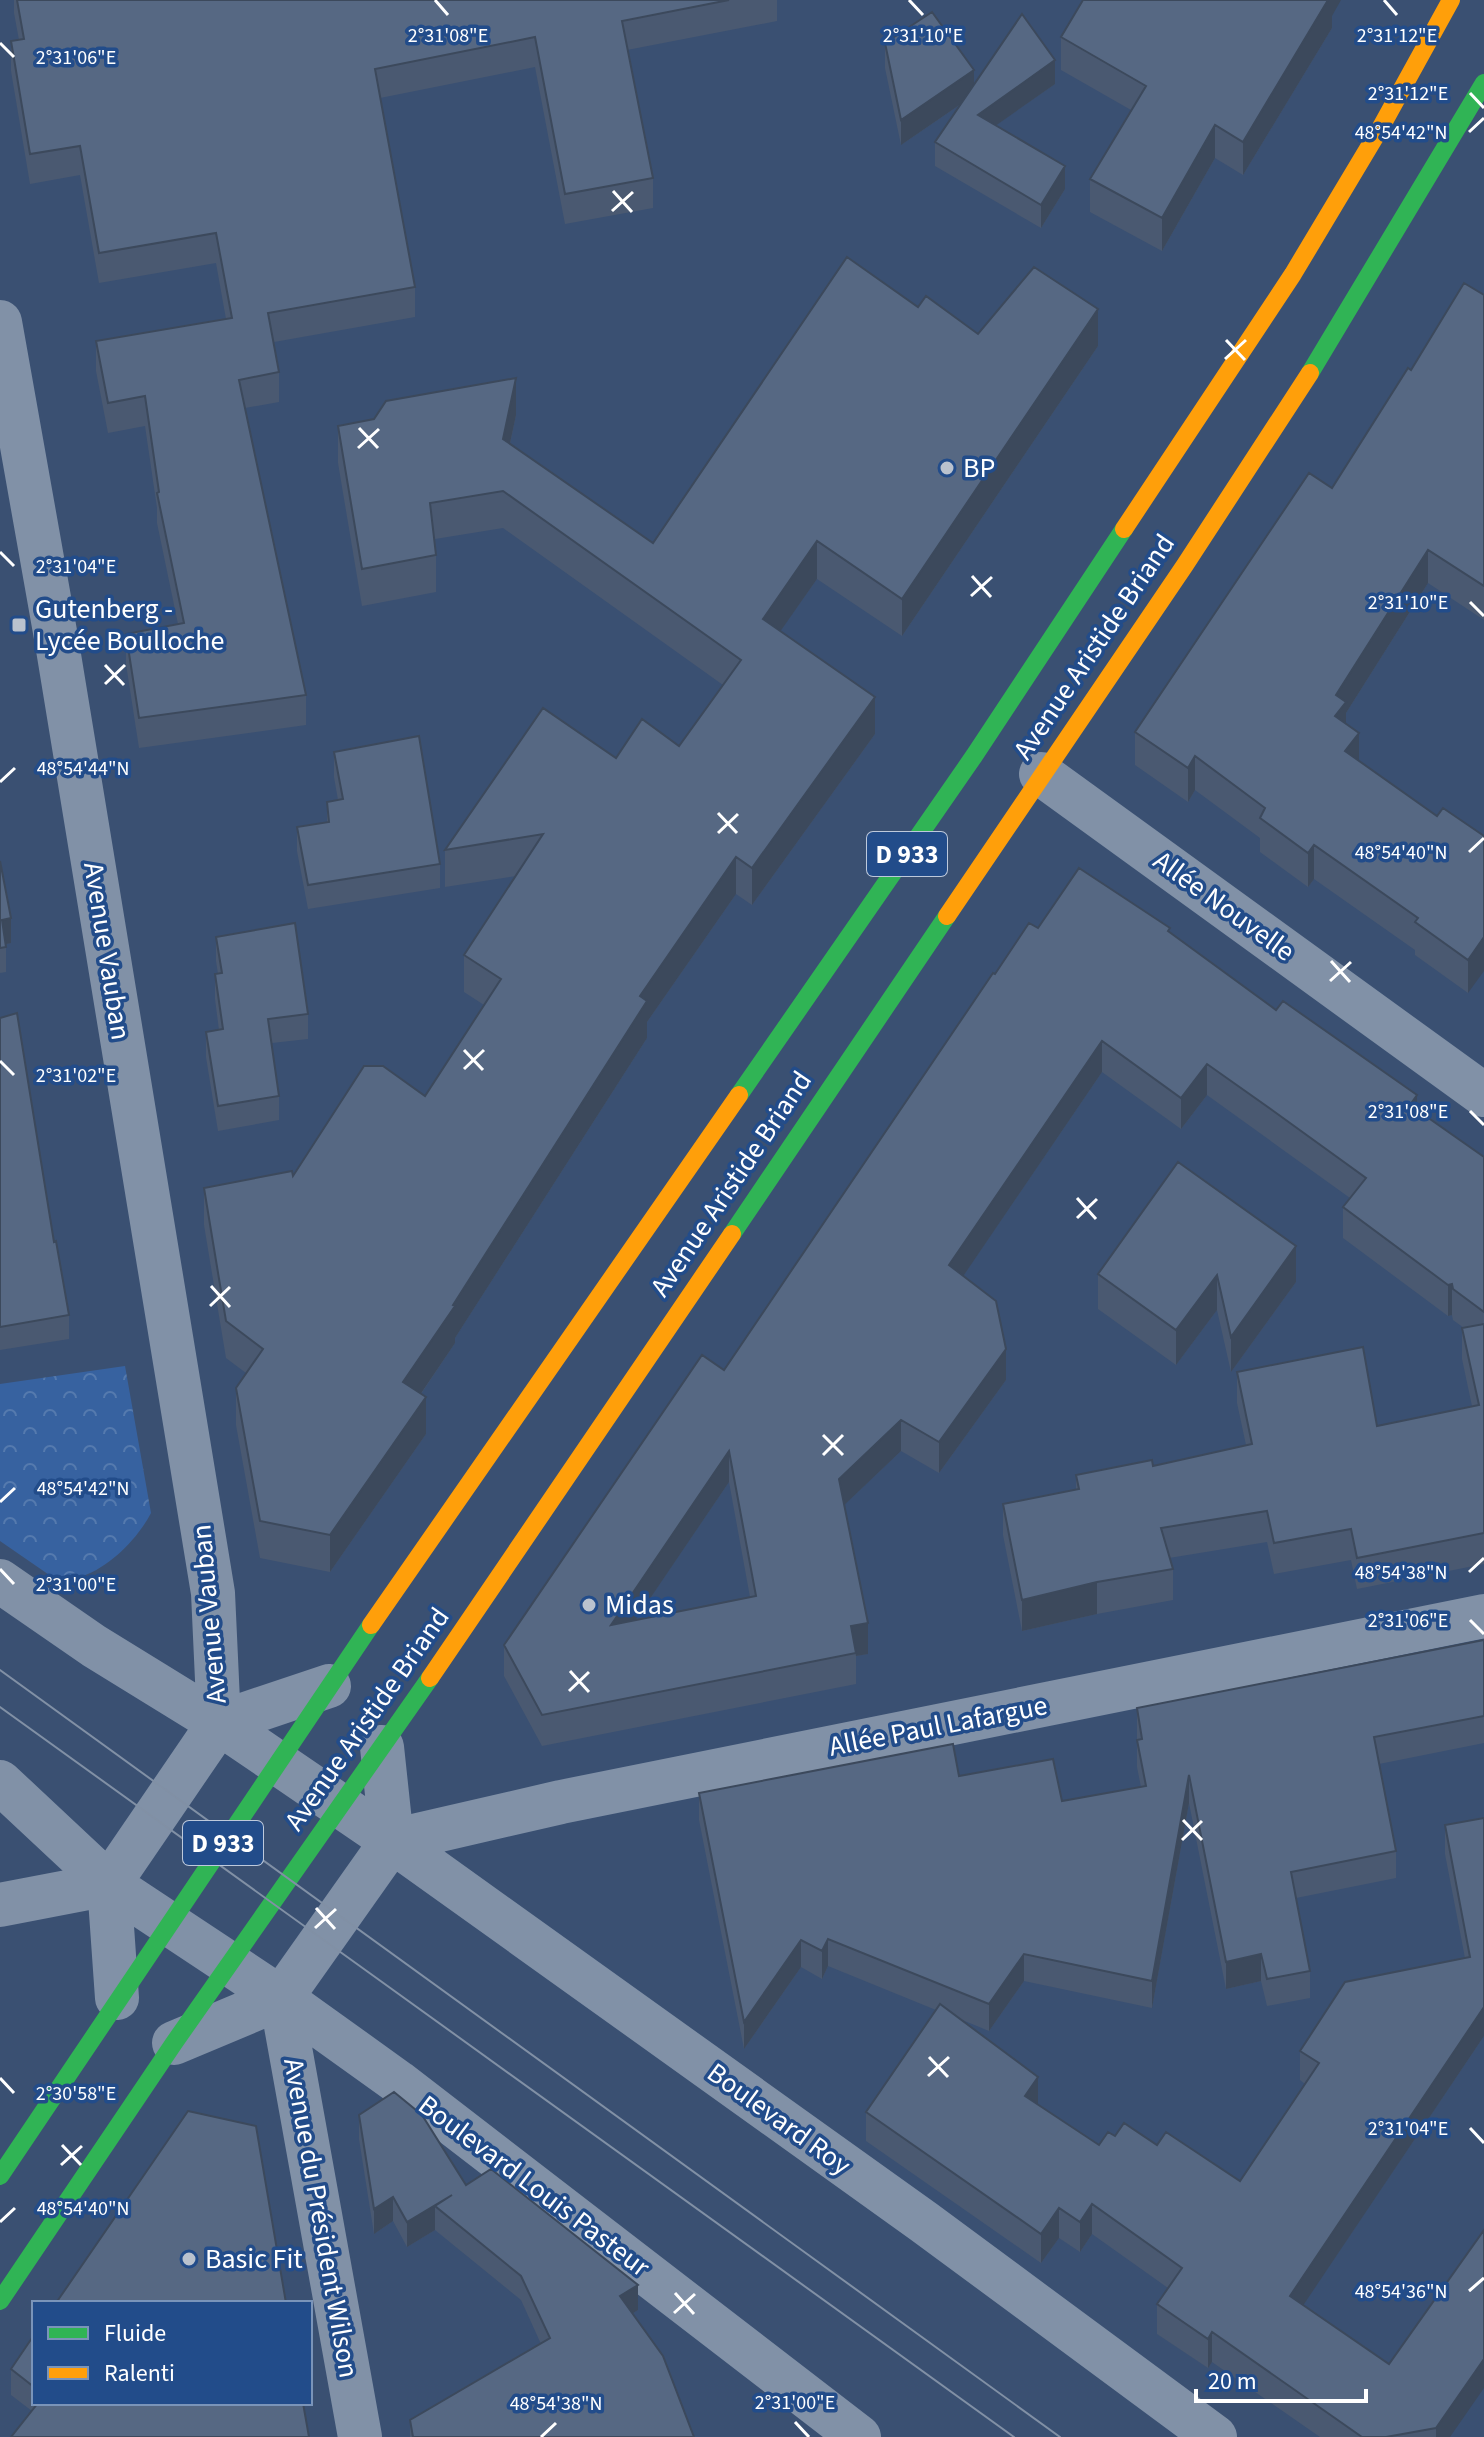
<svg xmlns="http://www.w3.org/2000/svg" width="1484" height="2437" viewBox="0 0 1484 2437" font-family="'Source Sans 3',sans-serif">
  <style>
    .forest { fill: url(#forest-crowns) }
    .lines { fill: none; stroke-linecap: round; stroke-linejoin: round }
    .street { stroke: #8191a7; stroke-width: 44 }
    .fast { stroke: #30b455; stroke-width: 18 }
    .slow { stroke: #ff9f0a; stroke-width: 18 }
    .tram { stroke: #8190a5; stroke-width: 2 }
    .wall { fill: #4a5971; fill-rule: evenodd }
    .shaded-wall { fill: #3c495c }
    .building { fill: #566883; stroke: #3c495c; stroke-width: 2; fill-rule: evenodd }
    .ticks { fill: none; stroke: #fff; stroke-width: 3 }
    .poi-dot { fill: #bac2ce; stroke: #224c8a; stroke-width: 3 }
    .labels { text-anchor: middle; dominant-baseline: central; stroke-width: 7; stroke-linejoin: round; paint-order: stroke }
    .shield { fill: #224c8a; stroke: #bdc9dc; stroke-width: 2 }
    .shield-label { font-size: 26px; font-weight: bold; fill: #fff }
    .poi-label { font-size: 28px; fill: #fff; stroke: #224c8a; text-anchor: start }
    .street-label { font-size: 28px; fill: #fff; stroke: #224c8a }
    .ticks-label { font-size: 20px; text-anchor: middle; fill: #fff; stroke: #224c8a; stroke-width: 7; stroke-linejoin: round; paint-order: stroke }
  </style>
  <defs>
    <pattern id="forest-crowns" width="20" height="18" patternUnits="userSpaceOnUse" patternTransform="scale(2)"><rect width="20" height="18" fill="#3762a0"/><path d="M2 6a3 3 0 1 1 6 0M12 15a3 3 0 1 1 6 0" fill="none" stroke="#557aae"/></pattern>
  </defs>
  <rect width="100%" height="100%" fill="#3a5072"/>
  <path class="forest" d="M125 1366 151 1513C138 1538 111 1566 83 1576 75 1579 66 1579 58 1581L0 1541V1384Z"/>
  <g class="lines">
    <path class="street" d="M0 322 57 643 213 1593 219 1723
      M1041 774 1484 1095
      M0 1581 94 1646 219 1723 392 1841 924 2222 1215 2437
      M0 1782 109 1884 281 1998 398 2082 859 2437
      M392 1841 561 1802 1484 1616
      M0 1905 109 1884
      M117 1998 109 1884 219 1723 329 1686
      M281 1998 360 2437
      M174 2043 281 1998 392 1841 382 1747"/>
    <path class="fast" d="M1310 373 1484 83
      M739 1095 974 756 1124 529
      M732 1234 947 916
      M0 2176 371 1625
      M0 2301 174 2043 430 1678"/>
    <path class="slow" d="M1124 529 1293 274 1381 127 1451 0
      M947 916 1185 565 1310 373
      M371 1625 739 1095
      M430 1678 732 1234"/>
    <path class="tram" d="M0 1670 1060 2437
      M0 1707 1014 2437"/>
  </g>
  <path class="wall" d="M14 0H777V21L627 50 653 178V208L565 224 535 67 380 98 415 287V317L274 342 279 372V402L245 408 306 695V725L139 748 126 664V634L178 624 157 523V508L145 426 108 433 96 371V341L226 319 216 263 99 283 80 175 30 184 11 71V41L19 40 14 13Z
    M1332 16V28L1243 175 1215 158 1162 251 1090 212V179L1131 110 1061 70V37Z
    M885 43 974 84H1055L996 125 1065 189 1041 228 935 166V142L961 104 901 145 885 68Z
    M1484 295V620L1428 583 1346 713V723L1359 762 1437 816 1484 836 1468 993 1415 955V950L1314 879 1308 887 1260 852V838L1195 790 1188 802 1135 765V732L1332 488 1411 370Z
    M918 307 978 334 1098 346 902 636 817 579 780 631 875 734 752 905 736 894 647 1022V1038L455 1338V1343L421 1394 426 1434 330 1572 260 1558 236 1425V1388L246 1373 226 1358 204 1225V1188L293 1176 425 1096 484 1005 464 992V955L516 876 445 887V850L616 758 679 746 723 685 503 528 435 539 436 555V592L362 606 338 463V426L516 415 510 444 653 543Z
    M334 752 440 864V888L308 909 297 851V827L327 822V802L338 800 334 777Z
    M0 861 11 943 6 944V972L0 973Z
    M1038 928 1170 933 1276 1010 1484 1157V1564L1357 1589 1351 1560 1274 1574 1267 1542 1169 1558 1173 1569V1600L1097 1614 1022 1631 1003 1535V1504L1076 1490V1475L1153 1466 1246 1445 1237 1403V1372L1377 1426 1472 1406 1462 1359V1328H1464L1453 1320 1452 1315 1448 1316 1343 1238V1207L1350 1198 1207 1095 1181 1129 1102 1072 963 1276 1006 1380 939 1473 901 1451 844 1505 868 1654 856 1656V1684L542 1746 504 1676V1645L724 1370 995 974ZM729 1482 750 1597 635 1620Z
    M216 937 308 1014V1039L272 1043 279 1096V1120L218 1131 206 1057V1032L219 1030 215 999V974H218L216 961Z
    M0 1018 54 1242 69 1315V1339L0 1350Z
    M1178 1162 1296 1282 1231 1372 1217 1310 1176 1365 1098 1309V1274Z
    M1484 1640V1743L1379 1764 1396 1851V1878L1296 1898 1310 1971V1998L1267 2006 1261 1981 1226 1989 1189 1803 1152 2008 1024 1981 989 2031 960 2019 1038 2105 1099 2145 1115 2136 1157 2145 1240 2181 1305 2084 1300 2080V2051L1465 1958 1445 1854V1825L1484 1818V2036L1303 2305 1450 2437H1320L1212 2362 1208 2368 1157 2334V2304L1168 2288 1092 2234 1080 2252 1059 2238 1041 2263 866 2141V2112L936 2010 828 1966 822 1979 801 1967 744 2049 699 1820V1793L959 1776 1062 1801 1141 1787 1137 1767V1708Z
    M359 2115 466 2185 638 2310 633 2313 694 2437H410V2420L541 2344 521 2300 435 2230 407 2247 393 2221 374 2234 359 2139Z
    M34 2335V2403H303L32 2411 11 2395V2369Z"/>
  <path class="shaded-wall" d="M1326 0H1341L1332 16V28L1243 175V142Z
    M1055 60V84L978 138V115Z
    M974 70V95L901 145V120Z
    M1215 125V158L1162 251V218Z
    M1065 166V189L1041 228V205Z
    M1098 309V346L902 636V599Z
    M516 378V415L503 476V439Z
    M817 541V579L763 656V619Z
    M1428 550V583L1346 713V735L1335 750 1336 695Z
    M875 697V734L752 905V868Z
    M1359 733V766L1345 751Z
    M1195 756V790L1188 802V768Z
    M1314 845V879L1308 887V853Z
    M736 857V894L647 1022V1038L455 1338V1343L403 1420V1382L453 1305 640 996Z
    M11 918V943L2 945V920Z
    M1484 937V971L1468 993V960Z
    M1102 1041V1072L949 1297V1265Z
    M1207 1064V1095L1181 1129V1098Z
    M1417 1095V1126L1410 1105Z
    M1296 1246V1282L1231 1372V1337Z
    M1217 1275V1310L1176 1365V1330Z
    M1452 1284V1315L1448 1316V1285Z
    M1006 1349V1380L939 1473V1442Z
    M426 1397V1434L330 1572V1535Z
    M901 1420V1451L839 1510V1479Z
    M729 1451V1482L611 1656V1625Z
    M1097 1582V1614L1022 1631V1600Z
    M868 1623V1654L856 1656 851 1626Z
    M1189 1775V1803L1152 2008V1981Z
    M828 1939V1966L822 1979V1951Z
    M801 1940V1967L744 2049V2022Z
    M1024 1954V1981L989 2031V2004Z
    M1261 1954V1981L1226 1989V1962Z
    M1484 2007V2036L1290 2325V2296Z
    M1038 2077V2106L1025 2096Z
    M452 2195 435 2206V2230L407 2247V2222Z
    M393 2197V2221L374 2234V2209Z
    M1092 2204V2234L1080 2252V2222Z
    M1059 2208V2238L1041 2263V2234Z
    M638 2285V2310L620 2321V2296Z
    M1212 2332V2362L1208 2368V2339Z
    M1484 2359V2388L1450 2437H1436V2428Z"/>
  <path class="building" d="M17 0H729L622 21 653 178 565 194 535 37 375 69 415 287 268 313 279 372 239 380 306 695 139 718 126 634 184 623 157 493 159 492 145 396 108 403 96 341 232 318 216 233 99 253 80 146 30 154 11 41 24 39Z
    M1083 0H1328L1243 142 1215 125 1162 218 1090 179 1146 86 1061 37Z
    M932 12 974 70 901 120 885 43Z
    M1022 14 1055 60 978 115 1065 166 1041 205 935 142Z
    M847 257 918 307 926 296 978 334 1034 267 1098 309 902 599 817 541 763 619 875 697 752 868 736 857 640 996 647 1001 453 1305 455 1306 403 1382 426 1397 330 1535 260 1521 236 1388 263 1349 226 1321 204 1188 292 1171 293 1176 364 1066H383L425 1096 501 979 464 955 543 834 445 850 543 708 616 758 642 719 679 746 741 660 503 491 430 503 436 555 362 569 338 426 374 419 386 401 516 378 503 439 653 543Z
    M1464 283 1484 295V586L1428 550 1336 695 1346 702 1335 716 1359 733 1345 751 1437 816 1443 808 1484 836V937L1468 960 1415 922 1418 918 1314 845 1308 853 1260 818 1265 808 1195 756 1188 768 1135 732 1309 473 1332 488 1408 368 1411 370Z
    M419 736 440 864 308 885 297 827 329 822 327 802 343 799 334 752Z
    M0 861 11 918 2 920 6 947 0 948Z
    M1079 868 1170 928 1168 931 1276 1010 1283 1001 1417 1095 1410 1105 1484 1157V1312L1453 1289 1452 1284 1448 1285 1343 1207 1366 1178 1272 1110 1207 1064 1181 1098 1102 1041 949 1265 996 1301 1006 1349 939 1442 901 1420 839 1479 868 1623 851 1626 856 1653 542 1715 504 1645 702 1355 724 1370 993 973 995 974 1029 923 1038 928ZM729 1451 756 1596 611 1625Z
    M295 923 308 1014 268 1019 279 1096 218 1106 206 1032 223 1029 215 974 222 973 216 937Z
    M17 1013 54 1242 56 1241 69 1315 0 1327V1018Z
    M1178 1162 1296 1246 1231 1337 1217 1275 1176 1330 1098 1274Z
    M1484 1324V1533L1357 1558 1351 1529 1274 1543 1267 1511 1161 1528 1173 1569 1097 1582 1022 1600 1003 1504 1079 1489 1076 1475 1152 1460 1153 1466 1252 1444 1237 1372 1363 1347 1377 1426 1479 1405 1462 1328Z
    M1484 1640V1716L1374 1737 1396 1851 1291 1872 1310 1971 1267 1979 1261 1954 1226 1962 1189 1775 1152 1981 1024 1954 989 2004 828 1939 822 1951 801 1940 744 2022 699 1793 953 1744 959 1776 1053 1759 1062 1801 1146 1786 1137 1740 1142 1739 1137 1708Z
    M1484 1818V2007L1290 2296 1389 2364 1484 2230V2359L1436 2428 1386 2437H1362L1212 2332 1208 2339 1157 2304 1182 2268 1092 2204 1080 2222 1059 2208 1041 2234 866 2112 940 2004 1038 2077 1025 2096 1099 2145 1108 2132 1115 2136 1124 2123 1157 2145 1166 2132 1240 2181 1319 2063 1300 2051 1345 1982 1470 1957 1445 1825Z
    M394 2092 422 2115 466 2185 491 2169 638 2285 620 2296 663 2356 694 2437H413L410 2420 550 2338 521 2276 435 2206 452 2195 407 2222 393 2197 374 2209 359 2115Z
    M188 2111 256 2126 286 2303H56Z
    M34 2335V2387L11 2369Z
    M38 2403H303L309 2437H11Z"/>
  <path class="ticks" d="M435 0 448 15M909 0 923 15M1384 0 1397 15M0 43 14 57M1470 93 1484 108M1469 132 1484 118M613 191 632 212M612 211 633 192M1226 340 1245 360M1225 359 1246 340M359 428 378 448M358 448 379 429M0 552 14 566M972 576 991 597M971 596 992 577M1470 602 1484 616M105 665 124 685M105 684 125 665M0 782 15 768M718 813 737 833M718 833 738 814M1469 852 1484 838M1331 961 1350 982M1330 981 1351 962M464 1050 483 1070M0 1061 14 1075M464 1069 484 1050M1470 1111 1484 1125M1077 1198 1096 1219M1077 1218 1097 1199M211 1286 230 1307M210 1306 230 1287M823 1435 843 1455M823 1455 843 1435M0 1502 15 1488M0 1569 14 1584M1469 1572 1484 1558M1470 1620 1484 1634M570 1671 589 1692M569 1691 589 1672M1183 1820 1202 1840M1182 1840 1202 1821M316 1908 335 1929M315 1928 336 1909M929 2057 948 2077M928 2076 949 2057M0 2078 14 2093M1470 2128 1484 2143M62 2145 81 2165M61 2165 82 2146M0 2222 15 2208M1469 2291 1484 2278M675 2293 694 2314M674 2313 695 2294M795 2422 809 2437M541 2437 556 2423"/>
  <g class="poi-dot">
    <circle cx="947" cy="468" r="8"/>
    <rect x="11" y="617" width="16" height="16" rx="4"/>
    <circle cx="589" cy="1605" r="8"/>
    <circle cx="189" cy="2259" r="8"/>
  </g>
  <g class="labels">
    <g class="shield">
      <rect x="867" y="832" width="80" height="44" rx="6"/>
      <rect x="183" y="1821" width="80" height="44" rx="6"/>
    </g>
    <g class="shield-label">
      <text x="907" y="854">D 933</text>
      <text x="223" y="1843">D 933</text>
    </g>
    <g class="poi-label">
      <text x="963" y="468">BP</text>
      <text x="35" y="609">Gutenberg -<tspan x="35" dy="32">Lycée Boulloche</tspan></text>
      <text x="605" y="1605">Midas</text>
      <text x="205" y="2259">Basic Fit</text>
    </g>
    <g class="street-label">
      <text transform="translate(1094 647) rotate(-56)">Avenue Aristide Briand</text>
      <text transform="translate(1224 906) rotate(36)">Allée Nouvelle</text>
      <text transform="translate(107 951) rotate(81)">Avenue Vauban</text>
      <text transform="translate(731 1184) rotate(-56)">Avenue Aristide Briand</text>
      <text transform="translate(209 1614) rotate(-95)">Avenue Vauban</text>
      <text transform="translate(367 1719) rotate(-55)">Avenue Aristide Briand</text>
      <text transform="translate(938 1726) rotate(-11)">Allée Paul Lafargue</text>
      <text transform="translate(779 2119) rotate(36)">Boulevard Roy</text>
      <text transform="translate(534 2186) rotate(37)">Boulevard Louis Pasteur</text>
      <text transform="translate(321 2218) rotate(80)">Avenue du Président Wilson</text>
    </g>
  </g>
  <g class="ticks-label">
    <text x="923" y="42">2°31'10"E</text>
    <text x="448" y="42">2°31'08"E</text>
    <text x="1397" y="42">2°31'12"E</text>
    <text x="76" y="64">2°31'06"E</text>
    <text x="1408" y="100">2°31'12"E</text>
    <text x="1401" y="139">48°54'42"N</text>
    <text x="76" y="573">2°31'04"E</text>
    <text x="1408" y="609">2°31'10"E</text>
    <text x="83" y="775">48°54'44"N</text>
    <text x="1401" y="859">48°54'40"N</text>
    <text x="76" y="1082">2°31'02"E</text>
    <text x="1408" y="1118">2°31'08"E</text>
    <text x="83" y="1495">48°54'42"N</text>
    <text x="1401" y="1579">48°54'38"N</text>
    <text x="76" y="1591">2°31'00"E</text>
    <text x="1408" y="1627">2°31'06"E</text>
    <text x="76" y="2100">2°30'58"E</text>
    <text x="1408" y="2135">2°31'04"E</text>
    <text x="83" y="2215">48°54'40"N</text>
    <text x="1401" y="2298">48°54'36"N</text>
    <text x="795" y="2409">2°31'00"E</text>
    <text x="556" y="2410">48°54'38"N</text>
  </g>
  <rect x="32" y="2301" width="280" height="104" fill="#224c8a" stroke="#7a94b9" stroke-width="2"/>
  <rect x="48" y="2327" width="40" height="12" fill="#30b455" stroke="#7a94b9" stroke-width="2"/>
  <text x="104" y="2341" font-size="24" fill="#ffffff">Fluide</text>
  <rect x="48" y="2367" width="40" height="12" fill="#ff9f0a" stroke="#7a94b9" stroke-width="2"/>
  <text x="104" y="2381" font-size="24" fill="#ffffff">Ralenti</text>
  <path d="M1196 2389v12h170v-12" fill="none" stroke="#ffffff" stroke-width="4"/>
  <text x="1208" y="2389" font-size="24" fill="#ffffff" stroke="#224c8a" stroke-width="6" paint-order="stroke">20 m</text>
</svg>
